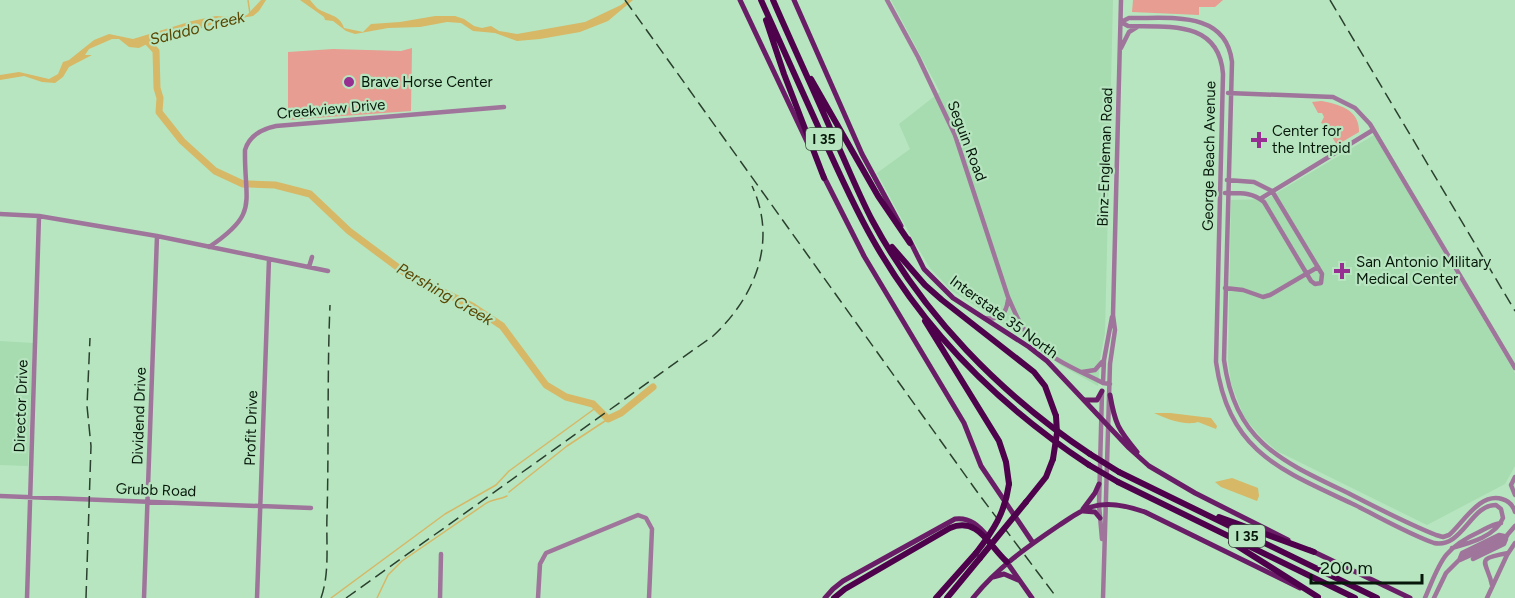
<svg xmlns="http://www.w3.org/2000/svg" width="1515" height="598" viewBox="0 0 1515 598" font-family="Figtree,sans-serif">
  <style>
    .built { fill: #a7dbb0 }
    .green { fill: #e79d91 }
    .water { fill: #d6b867 }
    .lines { fill: none; stroke-linecap: round; stroke-linejoin: round }
    .stream { stroke: #d6b867; stroke-width: 1.5 }
    .river { stroke: #d6b867; stroke-width: 7 }
    .minor { stroke: #9f759b; stroke-width: 4.5 }
    .major { stroke: #6a1d67; stroke-width: 5 }
    .highway { stroke: #4e024c; stroke-width: 6 }
    .rail { stroke: #2b412f; stroke-width: 1.5; stroke-dasharray: 12 6; stroke-linecap: butt }
    .highway-bridge { stroke: #4e024c; stroke-width: 6 }
    .poi-dot { fill: #972f93; stroke: #b7e5bf; stroke-width: 2 }
    .labels { text-anchor: middle; dominant-baseline: central; stroke-width: 4.5; stroke-linejoin: round; paint-order: stroke }
    .shield { fill: #b7e5bf; stroke: #3c5641; stroke-width: 1.5 }
    .shield-label { font-size: 14px; font-weight: bold; fill: #07180b }
    .poi-label { font-size: 15px; fill: #07180b; stroke: #b7e5bf; text-anchor: start }
    .street-label { font-size: 15px; fill: #07180b; stroke: #b7e5bf }
    .water-label { font-size: 16px; font-style: italic; fill: #5b4602; stroke: #b7e5bf }
  </style>
  <rect width="100%" height="100%" fill="#b7e5bf"/>
  <path class="built" d="M891 0H1113L1105 333 1100 359 1098 386 1062 366 1012 329 952 291 930 268 912 238 877 173 910 149 899 124 940 92Z
    M1374 135 1515 373V466L1505 484 1427 525 1277 451 1261 437 1244 417 1231 383 1228 361 1231 200 1266 199Z
    M0 341 33 343 28 466 0 465Z"/>
  <path class="green" d="M1133 0H1223L1215 7H1199V15L1132 12Z
    M412 48 411 111 288 120V52L333 49 401 51Z
    M1321 101C1339 104 1360 110 1359 132L1337 145 1324 124 1321 123 1324 117 1322 113H1318L1312 102Z"/>
  <path class="water" d="M261 0H266L259 11 253 16 219 22 188 33 157 39 139 48 129 47 119 39H112L89 49 85 55H92L69 67 63 77 55 83 42 82 24 76 0 80V75L19 72 49 79 58 74 63 62 69 60 94 40 109 34 133 39 192 21 216 16 231 17 247 15Z
    M300 0H310C312 2 314 5 317 8 326 15 340 14 344 28L363 32 371 24 400 22 435 16H455L464 19 474 26 482 28 491 26 499 31 517 34 585 22 621 5 627 0H633L608 21 580 32 540 39 517 41 495 33 473 31 461 23 447 22 420 27 388 28 355 34 346 31 333 21 325 20 324 17Z
    M1154 413H1170L1211 418 1217 426 1216 429 1198 422C1186 426 1166 419 1154 413Z
    M1232 478 1258 488 1259 496 1257 501 1221 487 1215 482Z"/>
  <g class="lines">
    <path class="stream" d="M248 0 250 14
      M509 492 567 446 608 419
      M331 598 445 514 496 485 509 471 597 407
      M377 598 388 575 402 561 485 504C492 499 499 500 507 496"/>
    <path class="river" d="M146 40 156 51 157 88 160 98 159 112 182 141 215 171 243 184
      M249 184 275 185 310 194 349 231 408 275 472 306 502 326 546 385 566 397 593 404 608 419 621 413 653 387"/>
    <path class="minor" d="M887 0 918 57 955 135 1008 297C1014 310 1019 324 1028 335 1046 358 1078 370 1103 383L1110 384
      M1121 22 1128 26C1168 27 1219 20 1223 74L1216 362C1229 453 1281 470 1355 505 1381 518 1407 533 1434 543 1462 549 1471 504 1496 505L1501 509 1503 518C1496 536 1470 543 1452 548
      M1121 22 1129 18C1168 19 1226 9 1232 62L1224 360C1235 442 1281 461 1348 493 1377 508 1406 523 1436 535L1443 537 1449 535C1463 523 1480 492 1502 499 1509 501 1513 505 1515 512
      M1121 48 1129 32 1137 27
      M1228 93 1333 97 1355 108 1370 124 1515 368
      M1225 193C1240 193 1252 192 1264 202L1311 281 1315 284 1321 283 1322 274 1272 191 1254 182 1227 180
      M1260 199 1373 130
      M0 214 39 216 157 236 328 271
      M209 247C260 213 244 203 245 150 249 136 262 129 276 126L504 107
      M309 267 312 257
      M1225 288 1243 290 1263 297 1270 295 1318 267
      M984 318C1000 320 1006 315 1008 300
      M1082 372 1095 370 1102 362
      M1103 383 1104 360 1112 317
      M1515 477 1511 485 1515 495
      M0 496 311 508
      M1102 539 1099 505 1102 392
      M1460 558 1462 553 1499 535 1504 536
      M1473 559 1504 544 1506 539
      M1460 560 1502 541 1515 526
      M1492 585C1487 561 1473 559 1508 553
      M27 598 39 216
      M144 598 157 236
      M257 598 269 259
      M440 598 441 554
      M538 598 540 564 546 553 638 515 646 518 652 529 649 598
      M1103 598 1110 364 1115 330 1113 315 1121 0
      M1425 598C1440 563 1442 549 1479 532 1487 528 1493 524 1501 523
      M1434 598 1446 573 1463 556 1507 536
      M1487 598 1507 555 1515 543"/>
    <path class="major" d="M740 0 809 146
      M794 0 862 154 901 226
      M823 175 864 256 964 423 981 466 1033 543
      M909 239 924 269 953 298 1029 347 1047 361 1129 448 1149 466 1195 493 1288 540
      M1110 395C1115 424 1118 429 1137 452
      M1085 400H1097L1102 391
      M1083 509 1095 493 1099 484
      M1083 511 1095 512 1100 518
      M1310 550 1410 598
      M1006 561 1032 598
      M993 577 1004 574 1018 580
      M825 598 833 589 843 581 955 519C970 517 979 526 988 537
      M973 598C997 568 1027 547 1058 526 1069 519 1079 511 1091 507 1108 501 1128 506 1145 512L1300 588"/>
    <path class="highway" d="M761 0C781 44 801 89 821 133 837 169 853 205 873 240 925 332 1001 407 1089 465
      M773 0C793 46 814 91 834 137 847 165 858 193 872 220 923 315 1000 394 1090 454
      M766 20 784 74 824 178
      M811 79 878 196 910 243
      M892 247 925 285 942 300 1034 372 1045 386 1056 416
      M925 321 999 441 1006 462 1009 484
      M1119 472 1377 598
      M1118 482 1355 598
      M1026 502 1046 477 1053 459
      M1219 517 1314 552
      M1231 542 1318 597
      M834 598 845 589 950 528C978 516 989 546 1007 562
      M936 598 976 553
      M947 598 980 558"/>
    <path class="rail" d="M625 0 978 493 1057 598
      M1330 0 1515 311
      M86 598 91 446 87 406 90 338
      M321 598C330 573 326 542 327 516 329 445 327 375 330 305
      M346 598 713 336C755 297 778 241 752 186"/>
    <path class="highway-bridge" d="M1090 454 1119 472
      M1053 459 1057 433 1056 416
      M1089 465 1118 482
      M976 553C993 531 1005 513 1009 484
      M980 558 1026 502"/>
  </g>
  <g class="poi-dot">
    <circle cx="349" cy="82" r="6"/>
    <path d="M1256 131h6v6h6v6h-6v6h-6v-6h-6v-6h6z"/>
    <path d="M1339 262h6v6h6v6h-6v6h-6v-6h-6v-6h6z"/>
  </g>
  <g class="labels">
    <g class="shield">
      <rect x="806" y="128" width="36" height="22" rx="4.5"/>
      <rect x="1229" y="525" width="36" height="22" rx="4.5"/>
    </g>
    <g class="shield-label">
      <text x="824" y="139">I 35</text>
      <text x="1247" y="536">I 35</text>
    </g>
    <g class="poi-label">
      <text x="361" y="82">Brave Horse Center</text>
      <text x="1272" y="131">Center for<tspan x="1272" dy="17">the Intrepid</tspan></text>
      <text x="1356" y="262">San Antonio Military<tspan x="1356" dy="17">Medical Center</tspan></text>
    </g>
    <g class="street-label">
      <text transform="translate(331 109) rotate(-5)">Creekview Drive</text>
      <text transform="translate(967 141) rotate(69)">Seguin Road</text>
      <text transform="translate(1209 156) rotate(-89)">George Beach Avenue</text>
      <text transform="translate(1105 157) rotate(-88)">Binz-Engleman Road</text>
      <text transform="translate(1004 317) rotate(36)">Interstate 35 North</text>
      <text transform="translate(21 406) rotate(-88)">Director Drive</text>
      <text transform="translate(139 416) rotate(-88)">Dividend Drive</text>
      <text transform="translate(251 428) rotate(-88)">Profit Drive</text>
      <text transform="translate(156 490) rotate(2)">Grubb Road</text>
    </g>
    <g class="water-label">
      <text transform="translate(197 28) rotate(-14)">Salado Creek</text>
      <text transform="translate(445 294) rotate(30)">Pershing Creek</text>
    </g>
  </g>
  <path d="M1311 574v9h111v-9" fill="none" stroke="#07180b" stroke-width="3"/>
  <text x="1320" y="574" font-size="18" fill="#07180b" stroke="#b7e5bf" stroke-width="4.5" paint-order="stroke">200 m</text>
</svg>
